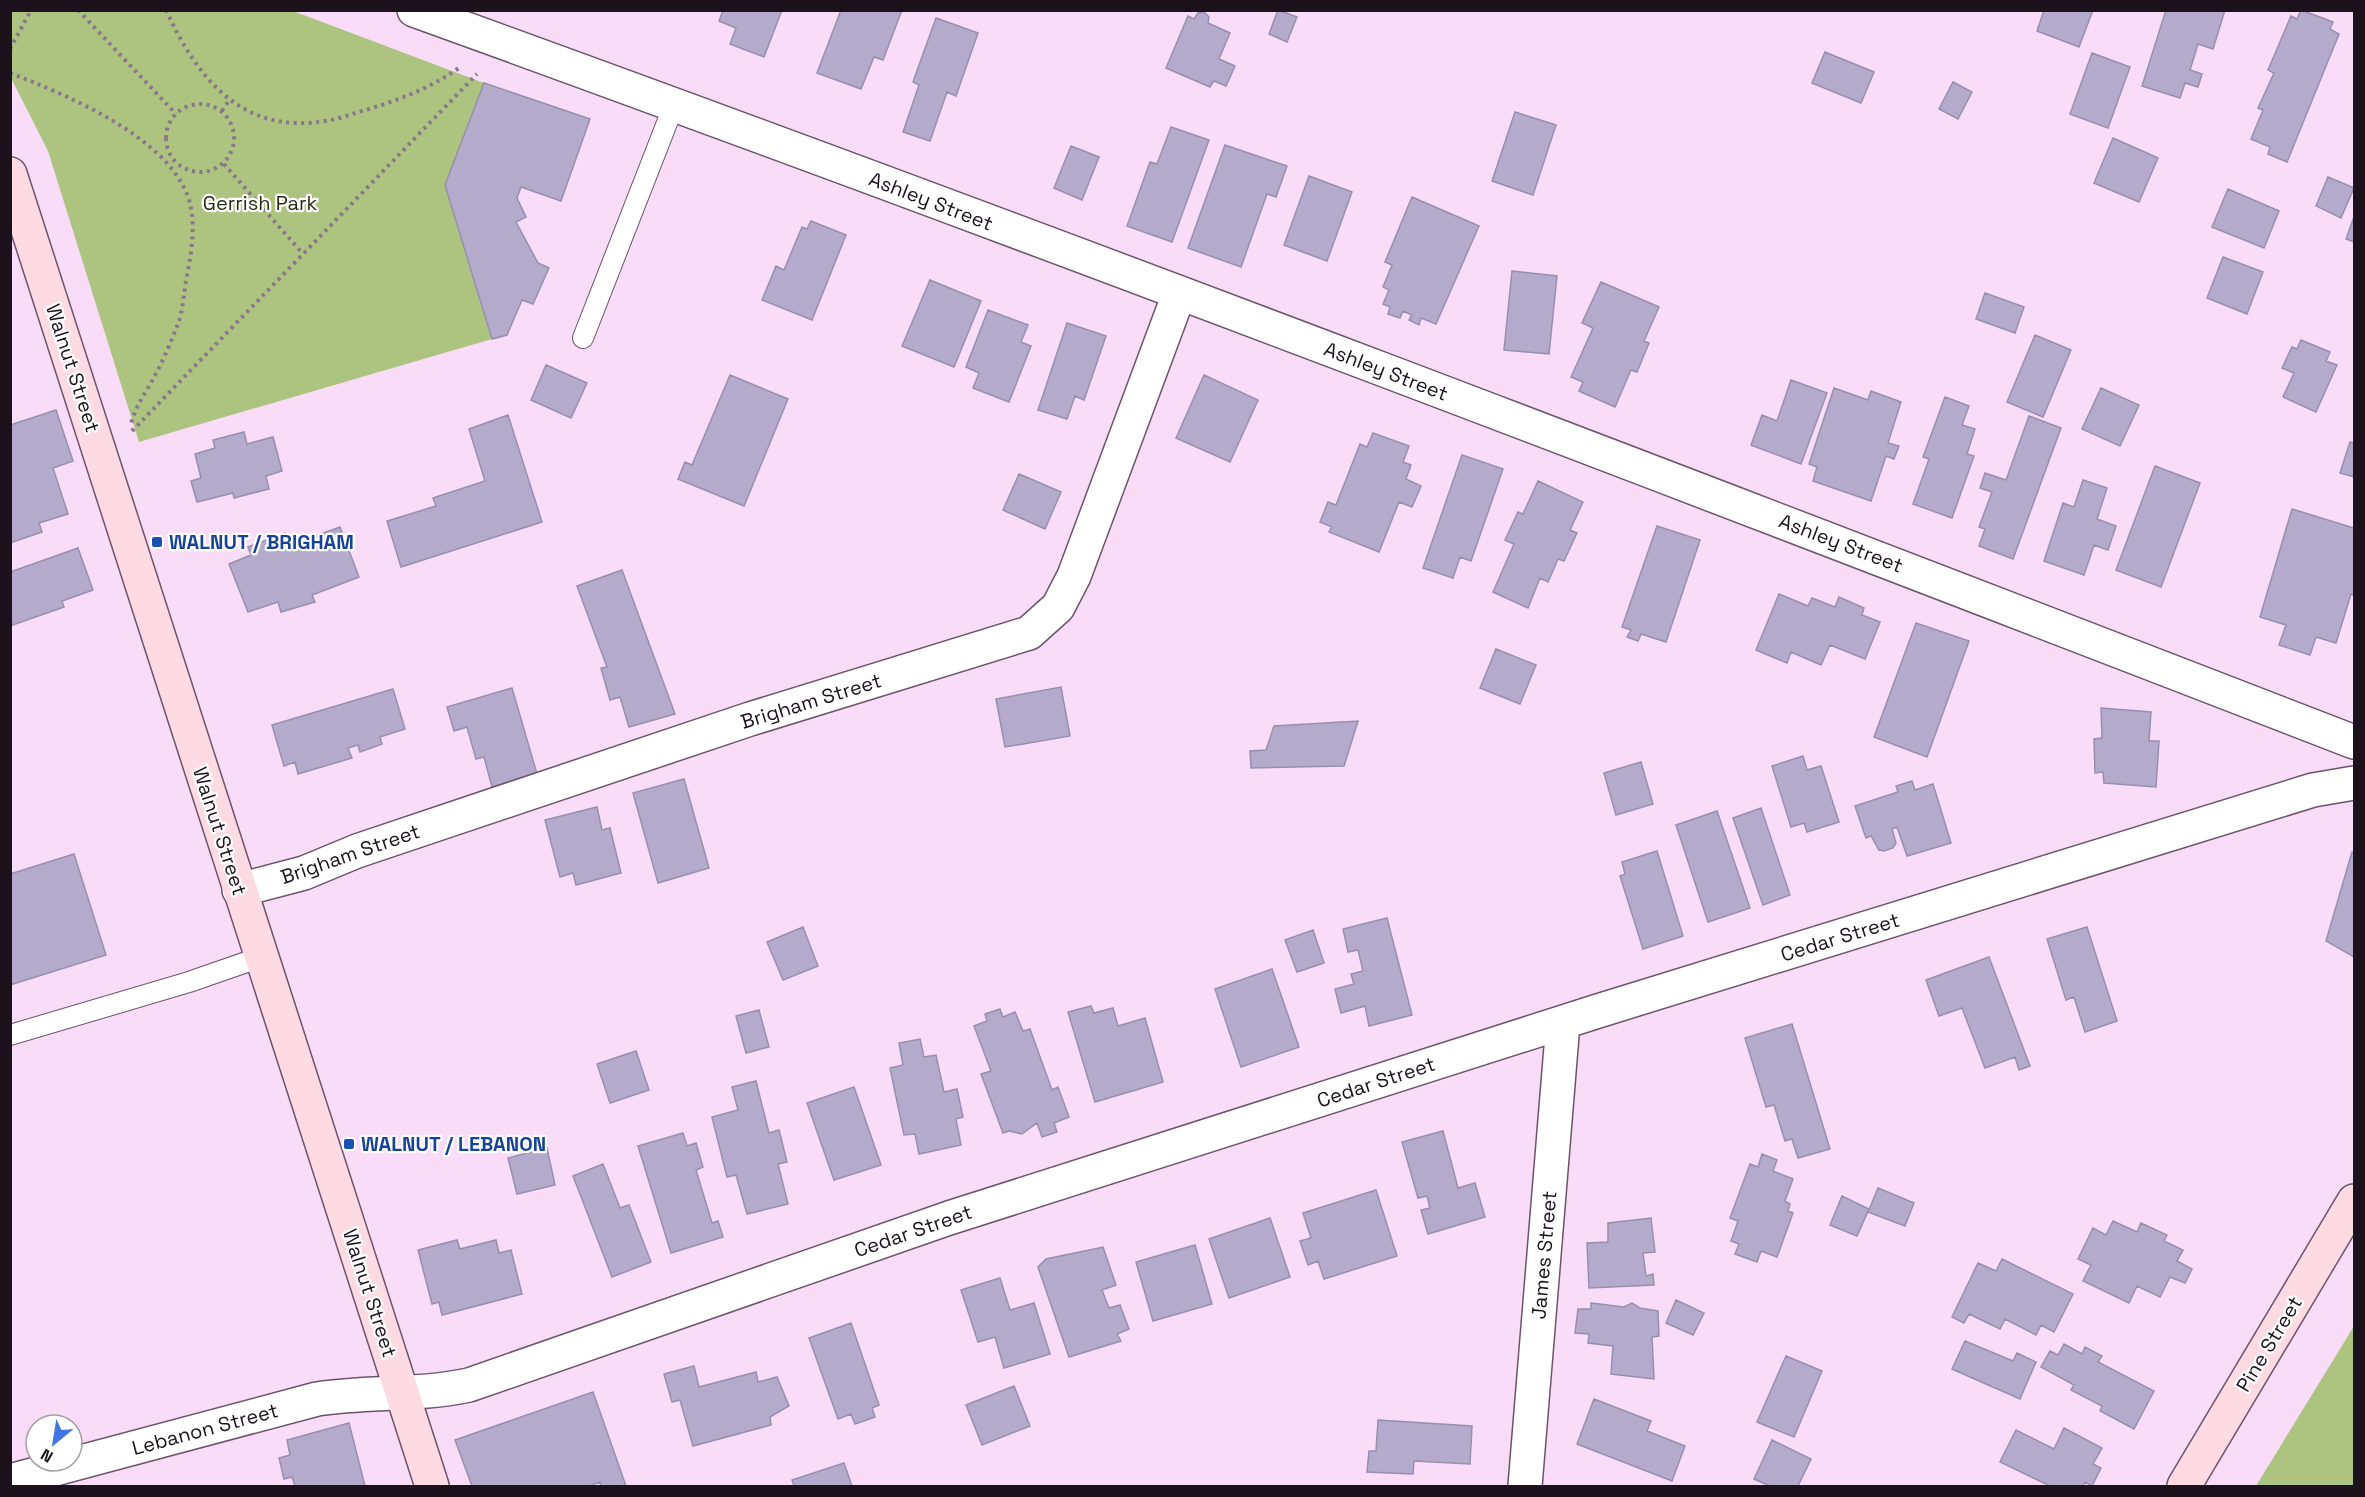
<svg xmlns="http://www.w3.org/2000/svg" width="2365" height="1497" viewBox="0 0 2365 1497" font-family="'Space Grotesk',sans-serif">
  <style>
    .green { fill: #adc481 }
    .building { fill: #b4abcc; stroke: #978faf; stroke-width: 1.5 }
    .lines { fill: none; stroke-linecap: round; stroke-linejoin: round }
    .lane-casing { stroke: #6d546c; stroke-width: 22 }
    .street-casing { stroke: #6d546c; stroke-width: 36 }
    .secondary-casing { stroke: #6d546c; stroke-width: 36 }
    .path { stroke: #8a7689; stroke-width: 4; stroke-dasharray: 3 4.5; stroke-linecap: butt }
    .lane { stroke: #fff; stroke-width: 20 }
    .street { stroke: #fff; stroke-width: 33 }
    .secondary { stroke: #fedae3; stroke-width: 33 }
    .transit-dot { fill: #1a4fb4; stroke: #fff; stroke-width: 2 }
    .labels { text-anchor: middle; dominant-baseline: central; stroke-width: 4.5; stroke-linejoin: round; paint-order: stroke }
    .street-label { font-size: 20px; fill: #1c121c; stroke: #fff }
    .park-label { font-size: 20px; fill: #252f0f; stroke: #fff }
    .transit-label { font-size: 20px; font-weight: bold; fill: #164399; stroke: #fff; text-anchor: start }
  </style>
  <rect width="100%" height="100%" fill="#f9dcf7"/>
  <path class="green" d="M10 11H293L484 83 481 95 492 339 139 442 48 151 11 78Z
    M2354 1326V1486H2256Z"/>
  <path class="building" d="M723 10H782L764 57 730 44 736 28 719 21Z
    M841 10H902L883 60 874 57 861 89 817 73Z
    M1278 10 1297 17 1287 42 1269 34Z
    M2044 10H2093L2079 47 2037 31Z
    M2166 10H2225L2213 49 2198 44 2190 70 2202 74 2198 87 2185 83 2180 98 2142 86Z
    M2301 10 2333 22 2330 29 2339 34 2287 162 2268 154 2270 147 2251 139 2263 110 2258 108 2274 73 2268 70 2291 16 2297 19Z
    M1204 12 1209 17 1208 23 1230 33 1219 59 1235 66 1226 86 1214 81 1210 87 1166 68 1188 16 1194 19 1198 13Z
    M936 18 978 33 956 96 947 92 930 141 903 132 919 85 913 82Z
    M1825 52 1874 72 1861 103 1812 83Z
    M2092 53 2130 67 2108 128 2070 114Z
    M1953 82 1972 92 1958 119 1939 109Z
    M484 83 590 119 561 201 521 187 517 198 526 217 516 222 538 263 549 268 533 304 522 300 507 335 492 339 445 185Z
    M1515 112 1556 125 1533 195 1492 181Z
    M1171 127 1209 140 1172 242 1127 226 1150 162 1157 164Z
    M2113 138 2158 158 2139 202 2094 183Z
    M1225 145 1287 166 1276 197 1267 194 1241 267 1188 248Z
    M1071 146 1099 157 1082 200 1054 188Z
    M1309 176 1352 192 1327 261 1284 245Z
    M2328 177 2354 188 2341 218 2316 206Z
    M2228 189 2279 211 2264 248 2212 227Z
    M1412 197 1479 226 1436 324 1421 318 1419 325 1409 320 1412 315 1403 311 1400 318 1388 314 1390 307 1383 304 1389 290 1383 287 1392 265 1385 262Z
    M2354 217V242L2346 239Z
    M811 221 846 235 812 320 762 300 776 266 784 270 802 227 807 229Z
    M2223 257 2263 272 2247 314 2207 298Z
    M1512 271 1557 276 1549 354 1504 350Z
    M930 280 981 301 954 367 902 346Z
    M1601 282 1659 307 1644 341 1649 343 1637 372 1631 370 1615 407 1579 391 1583 382 1571 377 1593 328 1582 323Z
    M1985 293 2024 307 2015 333 1976 319Z
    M988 310 1028 325 1021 342 1031 346 1009 402 973 388 979 373 966 367Z
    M1067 323 1106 336 1084 400 1075 396 1067 419 1038 410Z
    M2035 335 2071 350 2043 417 2007 402Z
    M2301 340 2330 352 2326 361 2337 365 2316 412 2283 397 2294 373 2282 368 2292 347 2297 349Z
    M546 365 587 383 571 418 531 400Z
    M730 375 788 399 744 506 678 479 685 462 692 465Z
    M1204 375 1258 400 1230 462 1176 438Z
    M1791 380 1827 393 1801 464 1751 445 1762 415 1777 421Z
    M1834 388 1868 400 1871 391 1901 402 1888 443 1899 446 1894 459 1886 456 1871 501 1813 481 1817 467 1809 464Z
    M2101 388 2139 405 2120 446 2082 429Z
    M1945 397 1969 406 1962 425 1975 429 1967 454 1974 456 1952 518 1913 504 1929 459 1923 457Z
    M56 410 73 461 53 468 68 514 39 523 42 532 10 543V425Z
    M508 415 542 522 401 567 387 521 436 506 433 498 485 481 469 429Z
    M2029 416 2061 428 2013 559 1979 546 1985 529 1979 527 1992 492 1980 488 1985 473 2006 480Z
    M244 432 247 444 273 437 282 471 266 476 269 489 234 498 233 493 197 502 191 481 201 478 195 454 215 448 213 440Z
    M1373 433 1409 446 1403 462 1411 465 1406 479 1421 486 1412 507 1399 502 1379 552 1329 532 1332 527 1320 522 1328 502 1336 505 1360 444 1367 447Z
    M2350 442 2354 443V477L2340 473Z
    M1462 455 1503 469 1471 561 1460 557 1453 578 1423 568Z
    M2155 466 2200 483 2161 587 2116 570Z
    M1019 474 1061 492 1045 529 1003 510Z
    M2083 480 2107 488 2097 519 2116 526 2108 550 2094 545 2084 575 2044 561 2063 503 2074 507Z
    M1538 481 1583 502 1570 530 1577 533 1564 561 1558 559 1548 582 1540 578 1528 608 1493 592 1514 544 1505 540 1518 512 1523 514Z
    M2292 509 2354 528V595L2351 594 2336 643 2316 637 2310 655 2279 645 2286 625 2260 617Z
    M1657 526 1700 540 1666 642 1641 634 1638 641 1627 637 1631 630 1622 627Z
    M340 527 359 577 312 595 315 602 281 612 278 602 248 612 229 564 251 555 248 547 285 533 290 545Z
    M78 548 93 590 62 601 64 607 10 626V572Z
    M622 570 675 714 629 727 620 697 610 700 601 668 607 667 577 586Z
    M1779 594 1808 606 1812 598 1835 607 1839 597 1864 608 1862 615 1880 622 1865 659 1830 645 1821 665 1791 652 1787 663 1756 650Z
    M1916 623 1969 641 1927 757 1874 737Z
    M1496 649 1536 665 1520 704 1480 688Z
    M1061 687 1070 736 1005 747 996 699Z
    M512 688 537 774 492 787 484 757 476 759 467 727 454 731 447 707Z
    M393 689 405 729 380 737 382 744 360 752 358 745 348 748 352 758 298 774 295 762 284 766 272 725Z
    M2101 708 2151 712 2149 741H2159L2156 787 2104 783 2103 772 2095 773 2094 739 2102 738Z
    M1358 721 1344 766 1251 768 1250 751 1266 750 1274 726Z
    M1803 756 1807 770 1821 766 1839 822 1807 832 1804 823 1791 827 1772 766Z
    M1641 762 1653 804 1616 815 1604 773Z
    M684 779 709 868 658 883 633 793Z
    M1912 781 1915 790 1933 784 1951 843 1907 856 1897 827 1892 829 1896 843 1893 848 1884 851 1879 850 1871 836 1866 838 1855 806 1898 792 1896 786Z
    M597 807 602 830 610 828 621 873 576 885 573 873 560 877 545 820Z
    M1761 808 1790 895 1763 905 1733 818Z
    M1717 811 1750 908 1708 922 1676 825Z
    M1657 851 1683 936 1643 949 1620 876 1625 874 1622 862Z
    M2352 852 2354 853V957L2326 941Z
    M74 854 106 955 10 985V874Z
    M1387 918 1412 1015 1369 1026 1365 1006 1341 1013 1335 989 1354 984 1351 974 1363 971 1358 950 1348 952 1343 929Z
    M803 927 818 966 783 980 767 942Z
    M2087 927 2117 1021 2085 1032 2074 997 2066 1000 2047 939Z
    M1313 930 1324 963 1297 972 1285 940Z
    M1989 957 2030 1066 2019 1070 2015 1057 1985 1068 1962 1008 1939 1016 1926 980Z
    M1272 969 1299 1047 1241 1067 1215 989Z
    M1091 1006 1094 1013 1113 1008 1118 1026 1145 1018 1163 1082 1095 1102 1068 1012Z
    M1000 1009 1003 1017 1015 1012 1023 1031 1030 1029 1052 1090 1058 1087 1069 1117 1054 1123 1057 1132 1042 1137 1037 1123 1022 1134 1009 1131 1003 1133 981 1074 991 1071 974 1026 987 1021 985 1014Z
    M759 1010 769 1047 746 1053 736 1016Z
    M1792 1024 1830 1149 1798 1158 1792 1139 1785 1141 1774 1105 1766 1107 1745 1038Z
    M920 1039 924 1057 936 1055 944 1092 957 1089 963 1117 956 1119 961 1145 919 1154 915 1134 904 1135 890 1068 903 1065 899 1043Z
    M636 1051 649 1090 610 1103 597 1064Z
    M756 1081 769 1133 779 1130 787 1162 778 1164 788 1204 747 1214 736 1175 727 1177 712 1117 738 1110 732 1087Z
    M854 1087 881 1165 834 1180 807 1103Z
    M1443 1131 1458 1188 1475 1183 1485 1217 1428 1234 1421 1210 1430 1208 1427 1196 1418 1198 1402 1142Z
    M683 1133 687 1146 696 1143 703 1167 696 1170 712 1223 718 1221 723 1237 671 1253 638 1146Z
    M547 1148 555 1185 517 1194 508 1158Z
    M1762 1154 1777 1160 1773 1171 1793 1179 1785 1201 1790 1204 1788 1211 1793 1213 1777 1257 1761 1251 1757 1262 1735 1254 1739 1244 1731 1241 1738 1221 1730 1218 1750 1164 1758 1167Z
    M603 1164 620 1208 629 1205 651 1262 612 1277 573 1176Z
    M1878 1188 1914 1203 1905 1226 1868 1212Z
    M1376 1190 1397 1256 1324 1279 1318 1261 1308 1265 1300 1241 1311 1238 1303 1213Z
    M1842 1196 1869 1209 1857 1236 1830 1225Z
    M1270 1218 1290 1277 1229 1298 1209 1239Z
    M1651 1218 1655 1252 1643 1253 1646 1276 1653 1274 1654 1285 1589 1288 1587 1243 1608 1242V1223Z
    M2113 1221 2137 1232 2141 1223 2167 1235 2164 1241 2183 1250 2177 1261 2192 1269 2185 1283 2170 1277 2160 1297 2137 1286 2129 1303 2083 1281 2091 1265 2078 1259 2093 1228 2106 1235Z
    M457 1240 460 1249 496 1240 499 1253 511 1250 522 1294 442 1315 439 1302 432 1304 418 1250Z
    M1195 1245 1212 1304 1153 1321 1136 1262Z
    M1103 1247 1116 1285 1102 1290 1109 1308 1120 1305 1129 1329 1117 1334 1121 1341 1069 1357 1038 1267 1046 1259Z
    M2002 1259 2073 1294 2054 1332 2041 1325 2036 1335 2005 1319 2000 1329 1969 1314 1964 1323 1952 1317 1978 1263 1996 1271Z
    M1000 1278 1010 1310 1034 1303 1050 1354 1004 1368 995 1337 978 1342 961 1290Z
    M1676 1300 1704 1313 1693 1335 1666 1323Z
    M1591 1303 1624 1307 1632 1303 1640 1308 1658 1311 1659 1336 1652 1337 1654 1379 1611 1374 1613 1346 1588 1343 1589 1334 1575 1333 1578 1309H1591Z
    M851 1323 879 1405 872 1408 875 1417 855 1424 851 1414 838 1419 809 1338Z
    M1965 1341 2013 1361 2017 1353 2036 1362 2020 1399 1952 1369Z
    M2064 1344 2082 1354 2085 1347 2102 1356 2098 1362 2154 1391 2134 1429 2100 1411 2102 1406 2071 1390 2074 1385 2041 1367 2050 1351 2058 1355Z
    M1786 1356 1822 1371 1794 1437 1757 1422Z
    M694 1366 699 1387 756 1372 758 1382 777 1377 789 1406 770 1417 771 1425 693 1446 680 1400 672 1402 664 1374Z
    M1014 1386 1030 1426 982 1445 966 1405Z
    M593 1392 626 1486H601L600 1482 589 1486H472L455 1440Z
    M1594 1399 1651 1421 1647 1431 1685 1446 1672 1481 1577 1444Z
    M1378 1420 1472 1426 1470 1464 1414 1461 1413 1474 1367 1472 1369 1451H1376Z
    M349 1423 365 1486H295L292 1477 284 1479 279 1458 290 1455 287 1440Z
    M2064 1428 2102 1448 2093 1464 2101 1468 2092 1486 2085 1482 2083 1486H2050L2000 1462 2016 1430 2054 1449Z
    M1772 1440 1811 1459 1798 1486H1770L1754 1479Z
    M844 1463 852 1486H794L792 1480Z"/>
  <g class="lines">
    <g class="lane-casing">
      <path id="lane" d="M583 338 674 105
        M10 1035 189 982 261 957"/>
    </g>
    <g class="street-casing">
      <path id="street" d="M414 10C1064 245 1710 493 2354 742
        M239 890 304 873 357 851 750 719 1029 633 1058 607 1074 576 1179 294
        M10 1481 317 1399C368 1391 418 1396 469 1385L949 1218 1598 1011 2313 790 2354 783
        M1525 1486 1563 1023"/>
    </g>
    <g class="secondary-casing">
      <path id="secondary" d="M10 174 432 1486
        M2184 1486 2354 1201"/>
    </g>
    <path class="path" d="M78 10 176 114
      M166 10C197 78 242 135 325 121 340 119 354 113 369 109 401 99 433 87 460 67
      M10 49 31 10
      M10 73C67 95 179 141 191 208 195 232 191 257 186 280 184 294 183 308 179 321 172 340 163 361 153 379 145 394 135 407 131 424
      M166 138a34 34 0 1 1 68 0a34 34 0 1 1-68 0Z
      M222 111 230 99
      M224 164 303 254
      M132 431 477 74"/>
    <use href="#lane" class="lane"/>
    <use href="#street" class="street"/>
    <use href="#secondary" class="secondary"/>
  </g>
  <g class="transit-dot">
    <rect x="151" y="536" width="12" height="12" rx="3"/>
    <rect x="343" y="1138" width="12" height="12" rx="3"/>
  </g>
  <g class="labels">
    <g class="street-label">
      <text transform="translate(931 201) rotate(21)">Ashley Street</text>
      <text transform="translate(73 368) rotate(72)">Walnut Street</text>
      <text transform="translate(1386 371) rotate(21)">Ashley Street</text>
      <text transform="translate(1841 543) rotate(21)">Ashley Street</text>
      <text transform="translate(811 701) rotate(-17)">Brigham Street</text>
      <text transform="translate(220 831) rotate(72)">Walnut Street</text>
      <text transform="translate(350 854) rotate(-19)">Brigham Street</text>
      <text transform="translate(1840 937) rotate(-17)">Cedar Street</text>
      <text transform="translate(1376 1082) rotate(-18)">Cedar Street</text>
      <text transform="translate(913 1231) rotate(-19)">Cedar Street</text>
      <text transform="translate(1544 1255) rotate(-85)">James Street</text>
      <text transform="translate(370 1293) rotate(72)">Walnut Street</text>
      <text transform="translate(2269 1344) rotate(-59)">Pine Street</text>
      <text transform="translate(205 1429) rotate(-15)">Lebanon Street</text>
    </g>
    <g class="park-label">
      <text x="260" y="203">Gerrish Park</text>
    </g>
    <g class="transit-label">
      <text x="169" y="542">WALNUT / BRIGHAM</text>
      <text x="361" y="1144">WALNUT / LEBANON</text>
    </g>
  </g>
  <rect width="2365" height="1497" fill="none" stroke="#1c121c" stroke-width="24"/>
  <g transform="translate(54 1443) rotate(210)"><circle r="28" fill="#ffffff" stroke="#a4a0a4" stroke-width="1.5"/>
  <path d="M0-4.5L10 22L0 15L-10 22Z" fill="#4175e5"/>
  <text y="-9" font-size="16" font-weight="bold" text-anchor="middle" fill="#1c121c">N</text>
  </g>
</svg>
